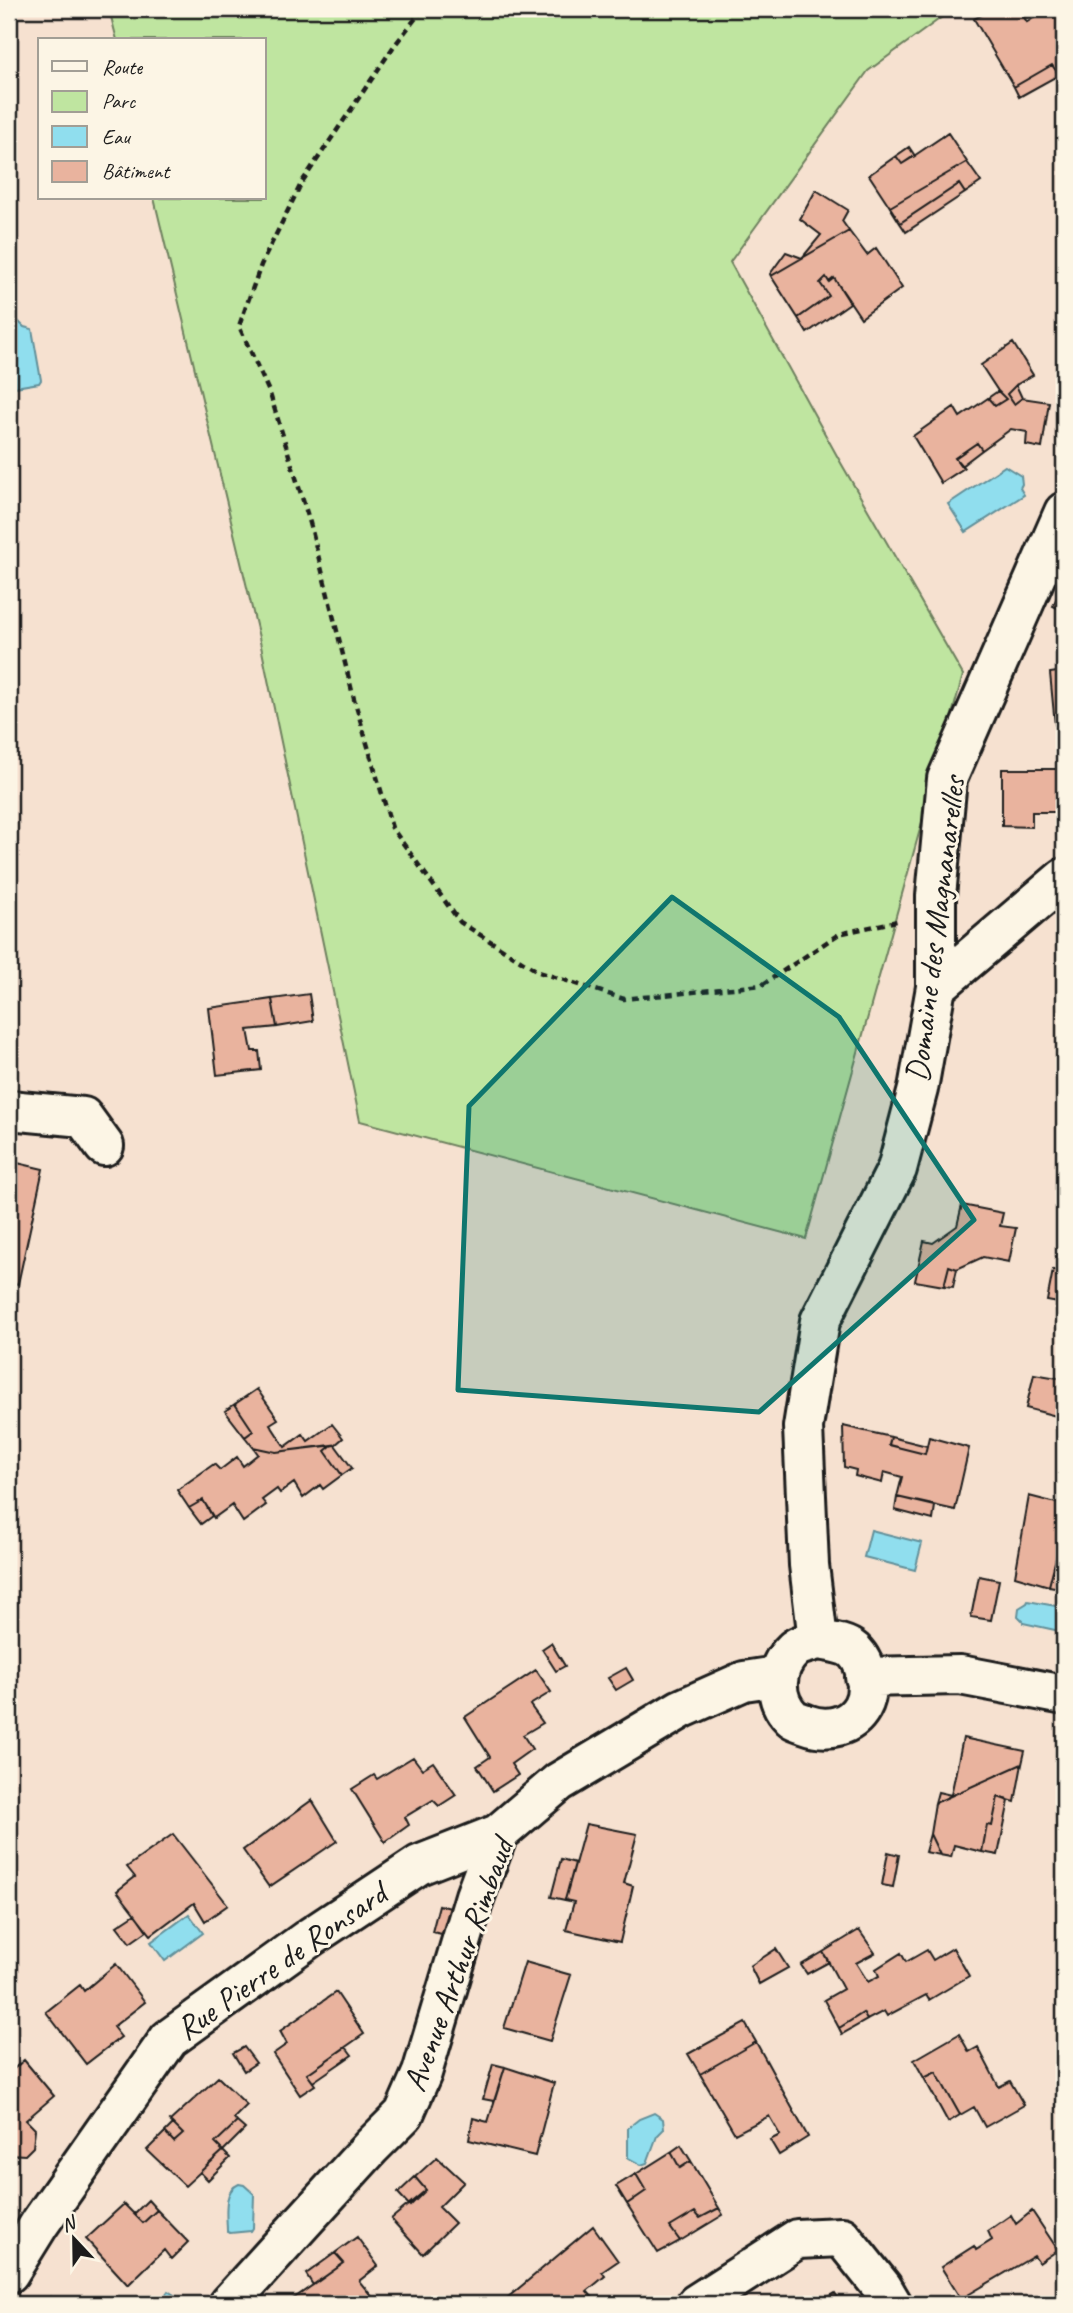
<svg xmlns="http://www.w3.org/2000/svg" width="1073" height="2313" viewBox="0 0 1073 2313" font-family="Caveat,sans-serif">
  <style>
    .green { fill: #bfe5a0; stroke: #6e805e; stroke-width: 2 }
    .water { fill: #90deee; stroke: #62909a; stroke-width: 2 }
    .building { fill: #e9b39e; stroke: #1c1c1c; stroke-width: 2 }
    .lines { fill: none; stroke-linecap: round; stroke-linejoin: round }
    .minor-casing { stroke: #1c1c1c; stroke-width: 44 }
    .path { stroke: #1c1c1c; stroke-width: 4.5; stroke-dasharray: 7 5; stroke-linecap: butt }
    .minor { stroke: #fcf5e5; stroke-width: 38 }
    .marked { fill: #0f766e; fill-opacity: 0.2; stroke: #0f766e; stroke-width: 5; stroke-linejoin: round }
    .labels { text-anchor: middle; dominant-baseline: central; stroke-width: 6; stroke-linejoin: round; paint-order: stroke }
    .street-label { font-size: 33px; fill: #1c1c1c; stroke: #fcf5e5 }
  </style>
  <rect width="100%" height="100%" fill="#f6e1d0"/>
  <filter id="ink" filterUnits="userSpaceOnUse"><feTurbulence type="fractalNoise" baseFrequency=".0143" numOctaves="2"/><feDisplacementMap in="SourceGraphic" scale="14" xChannelSelector="R" yChannelSelector="G"/><feConvolveMatrix kernelMatrix="1 2 1 2 8 2 1 2 1" color-interpolation-filters="sRGB"/></filter>
  <g filter="url(#ink)">
    <path class="green" d="M109 9H953L868 71 730 262 841 463 963 675 806 1239 360 1121 261 646 154 198H264V40H117Z"/>
    <path class="water" d="M18 321 24 327 32 329 41 380 39 383 15 387 9 354V330L11 329 13 323Z
      M1005 466 1021 476 1022 484 1020 488 1024 495 966 532 948 504Z
      M871 1530 922 1543 915 1570 864 1557Z
      M1064 1600V1632L1023 1623V1621L1018 1616 1019 1608 1027 1603 1028 1601 1062 1607Z
      M189 1914 203 1933 165 1961 151 1942Z
      M654 2113 663 2119 664 2129 657 2136 647 2163 641 2165 628 2158V2128L639 2119Z
      M239 2184 244 2185 254 2194 253 2228 251 2231 230 2233 227 2232C227 2216 222 2191 239 2184Z
      M168 2291 188 2304H159Z"/>
    <path class="building" d="M993 9H1019L1027 22 1048 9H1064V72L1059 75 1052 65 1014 87 974 19Z
      M1052 65 1059 75 1019 97 1014 87Z
      M948 133 967 162 890 207 869 175 896 156 902 164Z
      M909 147 915 156 902 164 896 156Z
      M967 162 981 182 965 193 959 184 900 223 890 207Z
      M959 184 965 193 906 232 900 223Z
      M816 190 848 210 842 221 849 231 802 258 821 235 800 219Z
      M849 231 867 255 876 248 902 288 861 318 834 278 829 282 826 277 820 283 829 296 798 318 771 276Z
      M786 252 802 258 771 276 770 274Z
      M826 277 829 282 834 278 850 303 807 333 798 318 829 296 820 283Z
      M1013 343 1033 375 1016 385 1007 394 1014 404 1022 398 1049 402 1042 448 1026 445 1027 432 1011 429 982 450 977 443 955 458 964 468 941 483 913 436 954 407 960 417 988 398 995 406 1006 399 998 391 981 365Z
      M1016 385 1022 398 1014 404 1007 394Z
      M998 391 1006 399 995 406 988 398Z
      M977 443 982 450 961 466 955 458Z
      M1062 586 1064 587V611L1053 606Z
      M1064 671V724L1055 725 1050 673Z
      M1002 769H1064V812H1032V827L1002 826Z
      M309 994 313 1021 277 1027 272 999Z
      M272 999 277 1027 248 1030 252 1051H259L261 1070 217 1075 209 1008Z
      M9 1161 43 1169 18 1284 9 1282Z
      M962 1205 1003 1213 1000 1226 1016 1228 1009 1262 983 1257 957 1269 949 1266 944 1286 915 1281 924 1241 933 1243 957 1226Z
      M949 1266 957 1269 953 1287 944 1286Z
      M1053 1270 1064 1272V1304L1047 1301Z
      M1034 1374 1064 1379V1402L1060 1417 1026 1408Z
      M257 1389 278 1419 270 1424 285 1447 303 1434 308 1441 332 1424 343 1438 335 1445 276 1452 253 1447 245 1437 253 1431 235 1404Z
      M235 1404 253 1431 245 1437 225 1411Z
      M843 1426 891 1437 889 1445 925 1454 929 1437 969 1448 955 1510 897 1497 902 1477 884 1472 882 1483 855 1476 856 1470 844 1467Z
      M891 1437 927 1446 925 1454 889 1445Z
      M332 1445 325 1451 342 1475 323 1489 320 1485 303 1498 294 1483 280 1493 277 1489 262 1500 266 1505 243 1522 232 1505 214 1518 203 1500 189 1508 177 1490 214 1464 220 1470 237 1457 243 1466 258 1454 253 1447 276 1452Z
      M332 1445H335L352 1468 342 1475 325 1451Z
      M1029 1496 1064 1505V1551L1058 1550 1049 1586 1015 1576Z
      M897 1497 935 1506 933 1520 895 1510Z
      M203 1500 212 1516 201 1524 189 1508Z
      M1058 1550 1064 1551 1060 1588 1049 1586Z
      M979 1576 999 1580 991 1620 971 1617Z
      M551 1643 565 1666 556 1671 542 1649Z
      M626 1668 633 1680 616 1690 608 1678Z
      M536 1670 551 1692 530 1705 543 1723 523 1735 532 1749 511 1764 518 1775 493 1791 477 1766 490 1757 465 1717Z
      M963 1738 1025 1751 1022 1764 935 1803 938 1792 951 1795Z
      M413 1757 422 1769 433 1762 456 1795 439 1806 433 1800 405 1817 409 1825 385 1842 352 1789 374 1775 377 1779Z
      M1022 1764 1015 1802 998 1797 992 1826 987 1825 982 1852 954 1845 951 1857 940 1855 930 1834 935 1803Z
      M998 1797 1009 1801 998 1855 982 1852 987 1825 992 1826Z
      M312 1800 337 1841 269 1887 243 1850Z
      M586 1824 637 1834 624 1883 633 1886 620 1942 566 1930 574 1902 565 1900Z
      M173 1834 228 1905 205 1921 194 1903 151 1935 117 1891 135 1877 127 1867Z
      M930 1834 940 1855 925 1852Z
      M888 1852 899 1855 893 1887 882 1885Z
      M561 1859 575 1863 565 1900 551 1897Z
      M439 1905 454 1909 447 1935 432 1932Z
      M135 1914 147 1931 130 1943 117 1926Z
      M859 1930 875 1953 856 1963 868 1982 879 1976 876 1969 901 1953 906 1962 927 1950 933 1960 953 1948 969 1976 929 2000 926 1995 887 2016 884 2011 867 2020 863 2013 839 2028 824 2000 843 1989 823 1952Z
      M776 1949 788 1968 759 1984 750 1966Z
      M823 1952 829 1962 807 1974 801 1965Z
      M525 1962 571 1975 550 2041 504 2028Z
      M116 1964 145 2002 113 2027 121 2037 86 2064 46 2012 80 1985 84 1991Z
      M336 1992 364 2034 307 2074 315 2085 300 2095 273 2054 287 2044 280 2031Z
      M863 2013 867 2020 842 2034 839 2028Z
      M745 2023 756 2042 700 2074 688 2054Z
      M959 2034 969 2052 978 2047 999 2087 1010 2081 1024 2105 985 2127 974 2107 960 2115 936 2072 924 2078 914 2060Z
      M756 2042 808 2137 779 2155 770 2140 780 2135 769 2116 735 2134 700 2074Z
      M244 2047 256 2063 244 2071 233 2053Z
      M346 2047 352 2055 313 2082 307 2074Z
      M24 2060 54 2096 26 2120 35 2129 33 2147 25 2155 9 2154V2073Z
      M493 2064 505 2067 494 2101 483 2099Z
      M505 2067 554 2083 535 2156 469 2140 473 2118 488 2122Z
      M936 2072 960 2115 948 2122 924 2078Z
      M218 2077 247 2105 234 2118 237 2122 215 2143 223 2151 185 2186 147 2150 165 2132 174 2142 183 2134 170 2121Z
      M237 2122 245 2129 223 2151 215 2143Z
      M173 2124 183 2134 174 2142 165 2132Z
      M681 2145 691 2161 680 2168 671 2152Z
      M223 2151 230 2158 208 2180 200 2172Z
      M671 2152 680 2168 691 2161 719 2208 700 2218 695 2212 670 2227 680 2241 658 2253 627 2204 646 2191 636 2174Z
      M437 2157 464 2182 439 2207 455 2223 423 2254 391 2219 426 2190 415 2177Z
      M636 2174 646 2191 627 2204 616 2186Z
      M415 2177 426 2190 410 2206 398 2193Z
      M148 2200 157 2210 143 2223 134 2214Z
      M124 2204 143 2223 157 2210 188 2242 171 2259 164 2250 128 2285 86 2239Z
      M719 2208 723 2215 680 2241 670 2227 695 2212 700 2218Z
      M1032 2211 1058 2250 1039 2263 1034 2256 961 2299 941 2267 974 2246 976 2250 992 2240 988 2231 1011 2215 1016 2224Z
      M593 2226 618 2261 602 2272 605 2276 587 2291 593 2298 586 2304H510L506 2299Z
      M357 2237 378 2266 359 2281 374 2299 366 2304H286L344 2263 335 2253Z
      M335 2253 344 2263 313 2285 306 2274Z
      M835 2293 842 2304H817Z
      M50 2297 56 2304H42Z"/>
    <g class="lines">
      <g class="minor-casing">
        <path id="minor" d="M936 987 1064 878
          M9 1110 83 1117 104 1146
          M818 1640 809 1565 803 1427 820 1321 897 1169 918 1089 936 987V896L947 779 1064 512
          M818 1640C829 1642 845 1643 854 1651 867 1664 871 1691 862 1707 851 1727 827 1732 806 1724 802 1722 795 1721 792 1718 772 1698 774 1668 793 1650 799 1644 810 1643 818 1640Z
          M865 1677 960 1675 1064 1695
          M9 2273 40 2223 169 2039 312 1936 419 1865 498 1834
          M228 2304 371 2147 404 2114 422 2073 475 1896 498 1834 559 1782 681 1709 744 1681 777 1676
          M696 2304 797 2239 842 2237 882 2287 892 2304"/>
      </g>
      <path class="path" d="M423 9 394 46 302 182 261 265 239 326 270 394 310 523 354 699 392 828 460 922 539 972 624 999 762 985 839 934 897 921"/>
      <use href="#minor" class="minor"/>
    </g>
  </g>
  <path class="marked" d="M672 897 839 1017 974 1220 759 1412 458 1390 469 1106Z"/>
  <g class="labels">
    <g class="street-label">
      <text transform="translate(935 929) rotate(-83)">Domaine des Magnanarelles</text>
      <text transform="translate(281 1961) rotate(-35)">Rue Pierre de Ronsard</text>
      <text transform="translate(458 1965) rotate(-70)">Avenue Arthur Rimbaud</text>
    </g>
  </g>
  <rect width="1073" height="2313" fill="none" stroke="#fcf5e5" stroke-width="35"/>
  <rect x="18" y="18" width="1038" height="2278" fill="none" stroke="#1c1c1c" stroke-width="2.5" filter="url(#ink)"/>
  <rect x="38" y="38" width="228" height="161" fill="#fcf5e5" stroke="#a29e95" stroke-width="2"/>
  <rect x="52" y="61" width="35" height="10" fill="#fcf5e5" stroke="#a29e95" stroke-width="2"/>
  <text x="102" y="74" font-size="21" fill="#1c1c1c">Route</text>
  <rect x="52" y="91" width="35" height="21" fill="#bfe5a0" stroke="#a29e95" stroke-width="2"/>
  <text x="102" y="108" font-size="21" fill="#1c1c1c">Parc</text>
  <rect x="52" y="126" width="35" height="21" fill="#90deee" stroke="#a29e95" stroke-width="2"/>
  <text x="102" y="144" font-size="21" fill="#1c1c1c">Eau</text>
  <rect x="52" y="161" width="35" height="21" fill="#e9b39e" stroke="#a29e95" stroke-width="2"/>
  <text x="102" y="178" font-size="21" fill="#1c1c1c">Bâtiment</text>
  <g transform="translate(74 2239) rotate(338)" stroke="#fcf5e5" stroke-width="5" paint-order="stroke">
  <path d="M0-5L12 26L0 18L-12 26Z" fill="#1c1c1c"/>
  <text y="-10" font-size="19" font-weight="bold" text-anchor="middle" fill="#1c1c1c">N</text>
  </g>
</svg>
